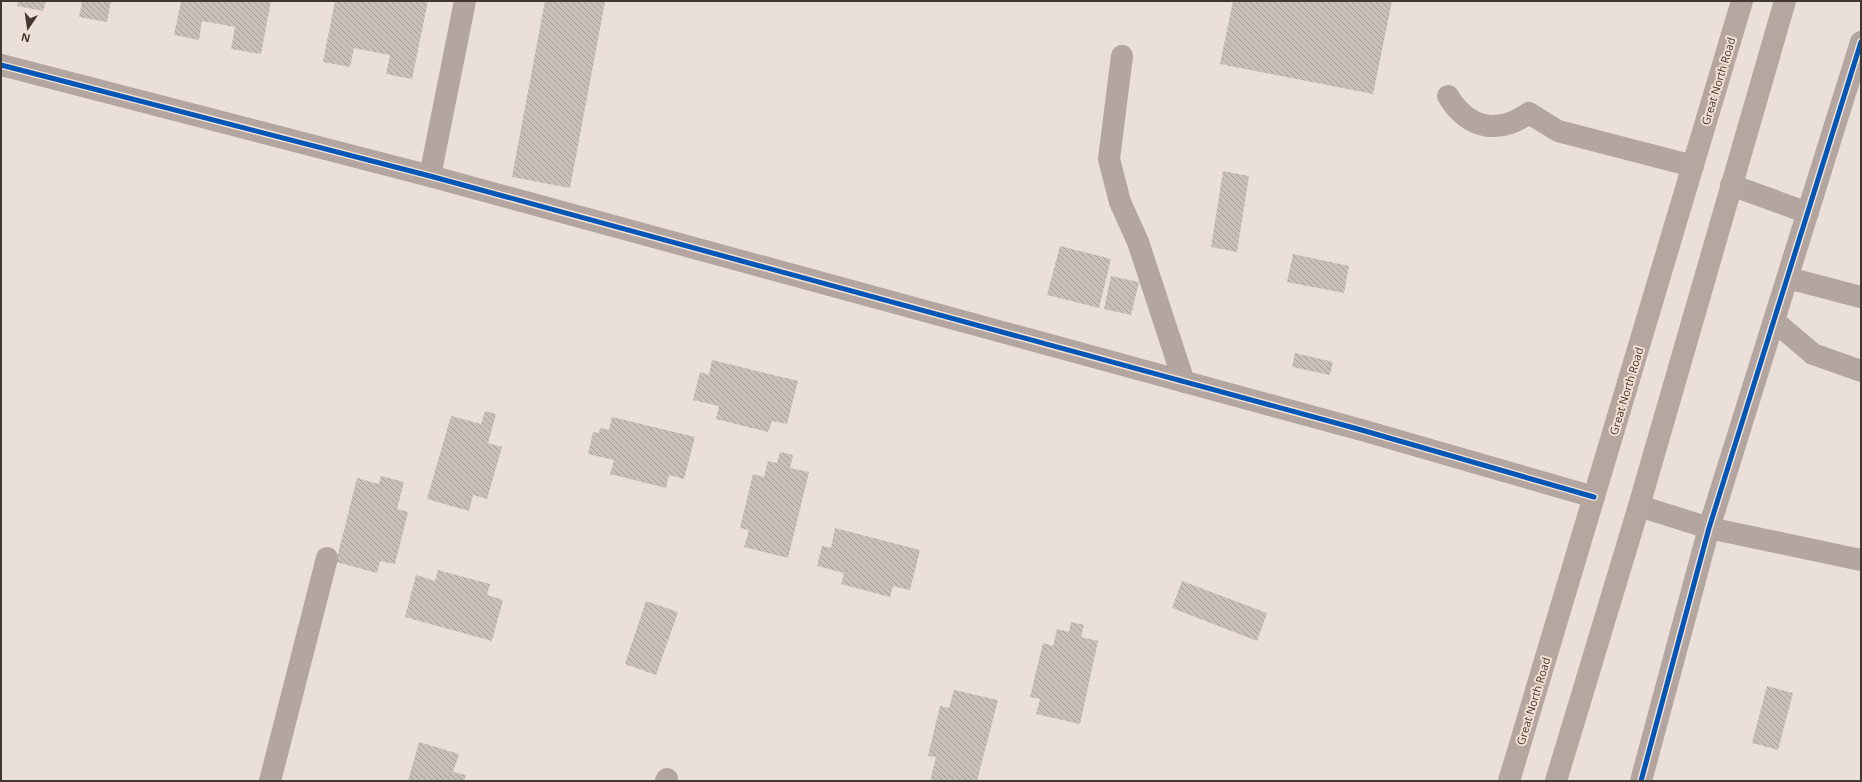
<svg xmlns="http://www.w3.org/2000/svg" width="1862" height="782" viewBox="0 0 1862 782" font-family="'Open Sans',sans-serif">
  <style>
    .building { fill: url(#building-back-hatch) }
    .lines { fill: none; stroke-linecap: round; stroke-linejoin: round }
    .minor { stroke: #b3a5a0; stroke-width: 22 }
    .major { stroke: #b5a69f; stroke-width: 22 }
    .cycleway-casing { stroke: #f3dfd1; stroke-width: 8 }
    .cycleway { stroke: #0057b8; stroke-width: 5 }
    .labels { text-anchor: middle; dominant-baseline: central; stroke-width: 4; stroke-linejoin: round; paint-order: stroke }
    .street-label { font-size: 11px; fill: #3f3732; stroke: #f3dfd1 }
  </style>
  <defs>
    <pattern id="building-back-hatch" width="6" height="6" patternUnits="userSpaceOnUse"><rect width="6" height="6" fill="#c8c0ba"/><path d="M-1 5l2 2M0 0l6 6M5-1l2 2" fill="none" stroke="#a49d98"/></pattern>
  </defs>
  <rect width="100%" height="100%" fill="#ebe0d9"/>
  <path class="building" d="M18 1H46L43 11 17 6Z
    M82 1H111L107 22 79 17Z
    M181 1H271L261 54 231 49 235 27 202 21 199 40 174 35Z
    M335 1H428L412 79 386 74 390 55 354 48 350 67 323 62Z
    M545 1 605 2 570 188 512 177Z
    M1233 1H1392L1373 94 1220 64Z
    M1223 171 1249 176 1237 252 1211 247Z
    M1060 246 1111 259 1099 308 1047 295Z
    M1293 254 1349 266 1344 293 1287 282Z
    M1111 276 1139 282 1131 315 1104 309Z
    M1295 353 1333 362 1330 375 1292 367Z
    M712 360 798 381 787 424 772 421 768 432 716 419 719 406 693 400 700 372 709 375Z
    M485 411 496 414 488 443 502 447 487 499 473 495 469 511 427 499 451 416 481 424Z
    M612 417 695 437 684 479 669 475 666 488 610 474 614 460 588 454 593 432 599 433 600 428 609 430Z
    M780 452 793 455 790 468 809 472 788 558 744 547 749 530 740 528 753 474 764 477 768 461 777 463Z
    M381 476 404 482 397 509 408 512 395 564 380 561 377 573 336 562 357 478 379 484Z
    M835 528 920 550 910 590 893 586 890 597 841 584 844 573 817 566 822 546 831 548Z
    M438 570 490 584 487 595 503 600 492 641 405 617 416 575 435 581Z
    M1182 581 1267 613 1257 641 1172 608Z
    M646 601 678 612 656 675 625 664Z
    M1071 622 1084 625 1081 637 1098 641 1080 724 1036 714 1040 699 1030 697 1043 643 1053 646 1057 629 1069 632Z
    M1767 686 1793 693 1778 750 1752 743Z
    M954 690 998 700 977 781H930L936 757 928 756 940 706 949 708Z
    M419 742 459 754 453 772 466 775 464 781H408Z"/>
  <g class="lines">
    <path class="minor" d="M1122 56 1109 159 1120 202 1138 242 1184 382
      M1 65 430 176 1358 429 1594 497
      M1448 96C1468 129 1498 135 1529 113L1558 131 1693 166
      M430 176 465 1
      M1731 185 1808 213
      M1788 278 1861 297
      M1774 321 1813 354 1861 371
      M1639 506 1709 528 1861 560
      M270 781 327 558
      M666 781 667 779
      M1641 781 1709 528 1861 42"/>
    <path class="major" d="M1509 781 1742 1
      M1556 781 1639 506 1785 1"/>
    <g class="cycleway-casing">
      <path id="cycleway" d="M1 65 430 176 1358 429 1594 497
        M1641 781 1709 528 1861 42"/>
    </g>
    <use href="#cycleway" class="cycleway"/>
  </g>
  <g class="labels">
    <g class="street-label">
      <text transform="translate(1718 81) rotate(-73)">Great North Road</text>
      <text transform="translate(1626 391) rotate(-73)">Great North Road</text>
      <text transform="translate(1533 701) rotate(-73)">Great North Road</text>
    </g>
  </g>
  <rect width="1862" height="782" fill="none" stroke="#3f3732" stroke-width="4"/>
  <g transform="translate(28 28) rotate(193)" stroke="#f3dfd1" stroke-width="3" paint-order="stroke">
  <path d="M0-3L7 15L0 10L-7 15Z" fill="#3f3732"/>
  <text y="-6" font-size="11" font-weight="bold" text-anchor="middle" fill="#3f3732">N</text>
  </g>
</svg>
